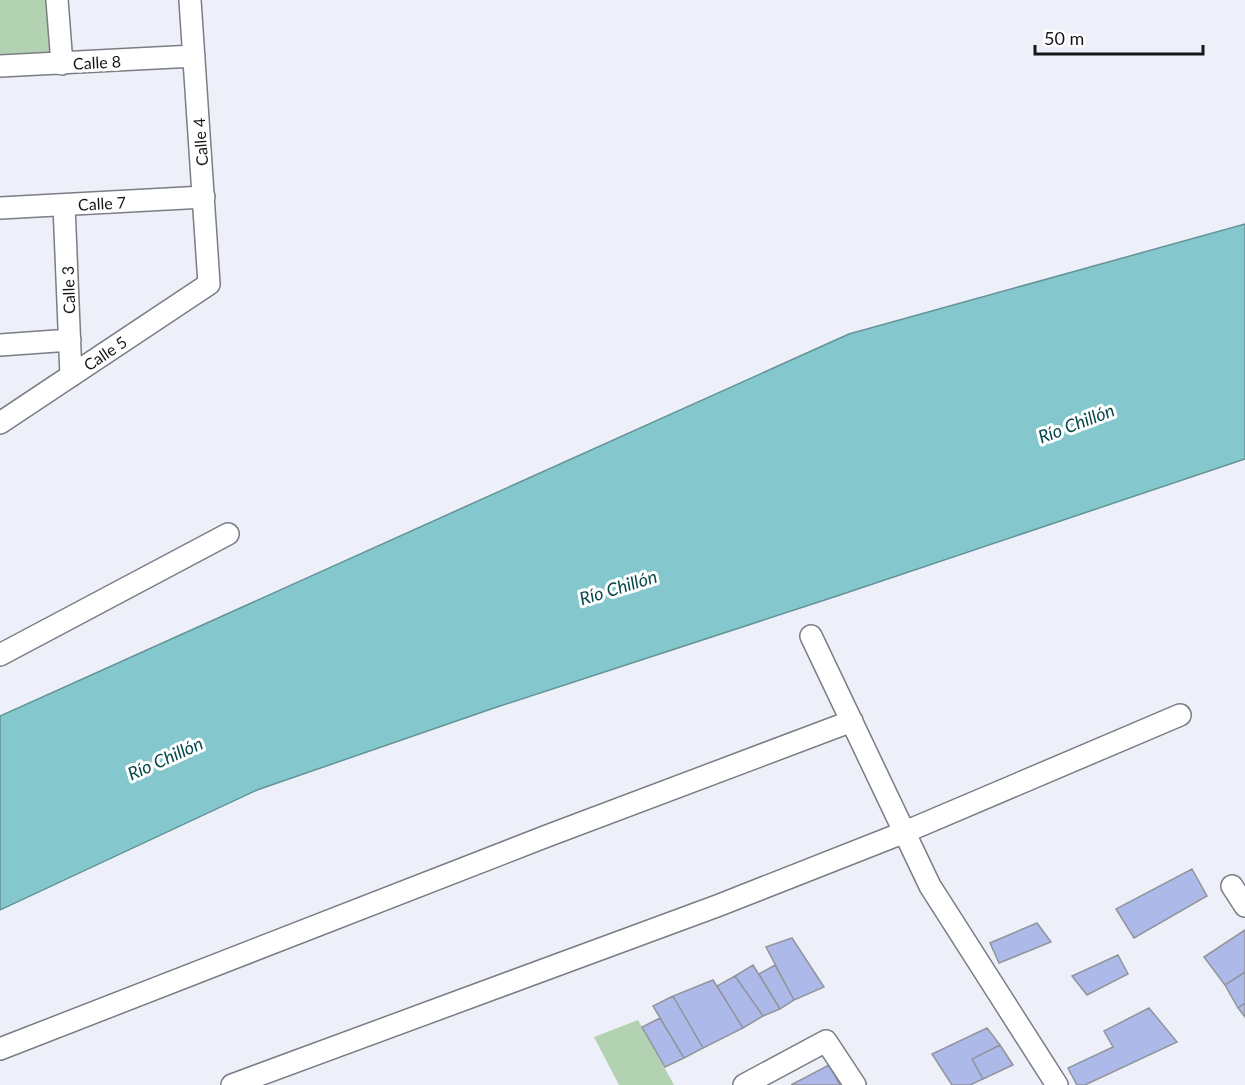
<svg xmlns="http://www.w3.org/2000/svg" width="1245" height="1085" viewBox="0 0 1245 1085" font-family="Lato,sans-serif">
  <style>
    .green { fill: #b3d2b1 }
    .water { fill: #84c8cd; stroke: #639397; stroke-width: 1.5 }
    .building { fill: #adbae9; stroke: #92949c; stroke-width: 1.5 }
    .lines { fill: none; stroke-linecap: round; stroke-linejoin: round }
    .minor-casing { stroke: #7b7d85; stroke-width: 24 }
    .minor { stroke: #fff; stroke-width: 21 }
    .labels { text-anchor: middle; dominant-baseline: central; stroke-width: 6; stroke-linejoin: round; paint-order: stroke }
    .street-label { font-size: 16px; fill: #151619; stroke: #fff }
    .water-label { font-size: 18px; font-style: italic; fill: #07484b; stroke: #fff }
  </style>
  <rect width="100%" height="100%" fill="#edf0f8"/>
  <path class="green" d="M0 0H54L59 48 48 56 0 58Z
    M638 1020 674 1085H619L594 1037Z"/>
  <path class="water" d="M1245 224V459L837 596 494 708 257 790 0 910V716L849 334Z"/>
  <path class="building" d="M1192 869 1207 896 1134 938 1116 909Z
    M1037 923 1051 942 999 963 990 943Z
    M1245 930V972L1225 985 1204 957Z
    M792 938 824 987 794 1000 766 947Z
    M1118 955 1128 974 1087 995 1072 976Z
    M753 965 780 1009 763 1016 735 976Z
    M775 965 794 1000 780 1009 759 974Z
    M1245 972V1003L1238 1008 1225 985Z
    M735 976 763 1016 743 1028 717 986Z
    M713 980 743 1028 703 1048 673 996Z
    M673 996 703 1048 684 1058 653 1006Z
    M1245 1003V1017L1238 1008Z
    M1149 1008 1177 1042 1085 1085H1077L1068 1068 1113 1047 1104 1031Z
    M660 1018 684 1058 665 1067 642 1027Z
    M987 1028 1000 1045 972 1059 983 1079 970 1085H952L932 1054Z
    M1000 1045 1013 1065 983 1079 972 1059Z
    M829 1065 840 1085H791Z"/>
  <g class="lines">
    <g class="minor-casing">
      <path id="minor" d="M57 0 62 64
        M0 66 194 56
        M64 205 71 376
        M0 208 204 197
        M0 345 70 340
        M0 423 209 284 190 0
        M811 636 930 886 1057 1085
        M0 655 228 534
        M1232 886 1245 906
        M0 1049 547 836 852 721
        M232 1085 717 906 905 832 1180 715
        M744 1085 826 1041 855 1085"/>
    </g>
    <use href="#minor" class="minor"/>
  </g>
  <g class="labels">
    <g class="street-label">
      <text transform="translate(97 62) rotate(-3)">Calle 8</text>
      <text transform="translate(200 142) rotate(-94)">Calle 4</text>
      <text transform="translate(102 203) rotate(-3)">Calle 7</text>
      <text transform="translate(68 290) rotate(-92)">Calle 3</text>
      <text transform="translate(105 353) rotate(-34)">Calle 5</text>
    </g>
    <g class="water-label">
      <text transform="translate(1076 423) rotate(-21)">Río Chillón</text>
      <text transform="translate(618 587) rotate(-17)">Río Chillón</text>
      <text transform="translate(165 758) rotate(-24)">Río Chillón</text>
    </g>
  </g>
  <path d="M1035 45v9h168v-9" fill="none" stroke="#151619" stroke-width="3"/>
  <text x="1044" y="45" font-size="18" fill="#151619" stroke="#ffffff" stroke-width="4.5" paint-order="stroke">50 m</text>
</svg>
